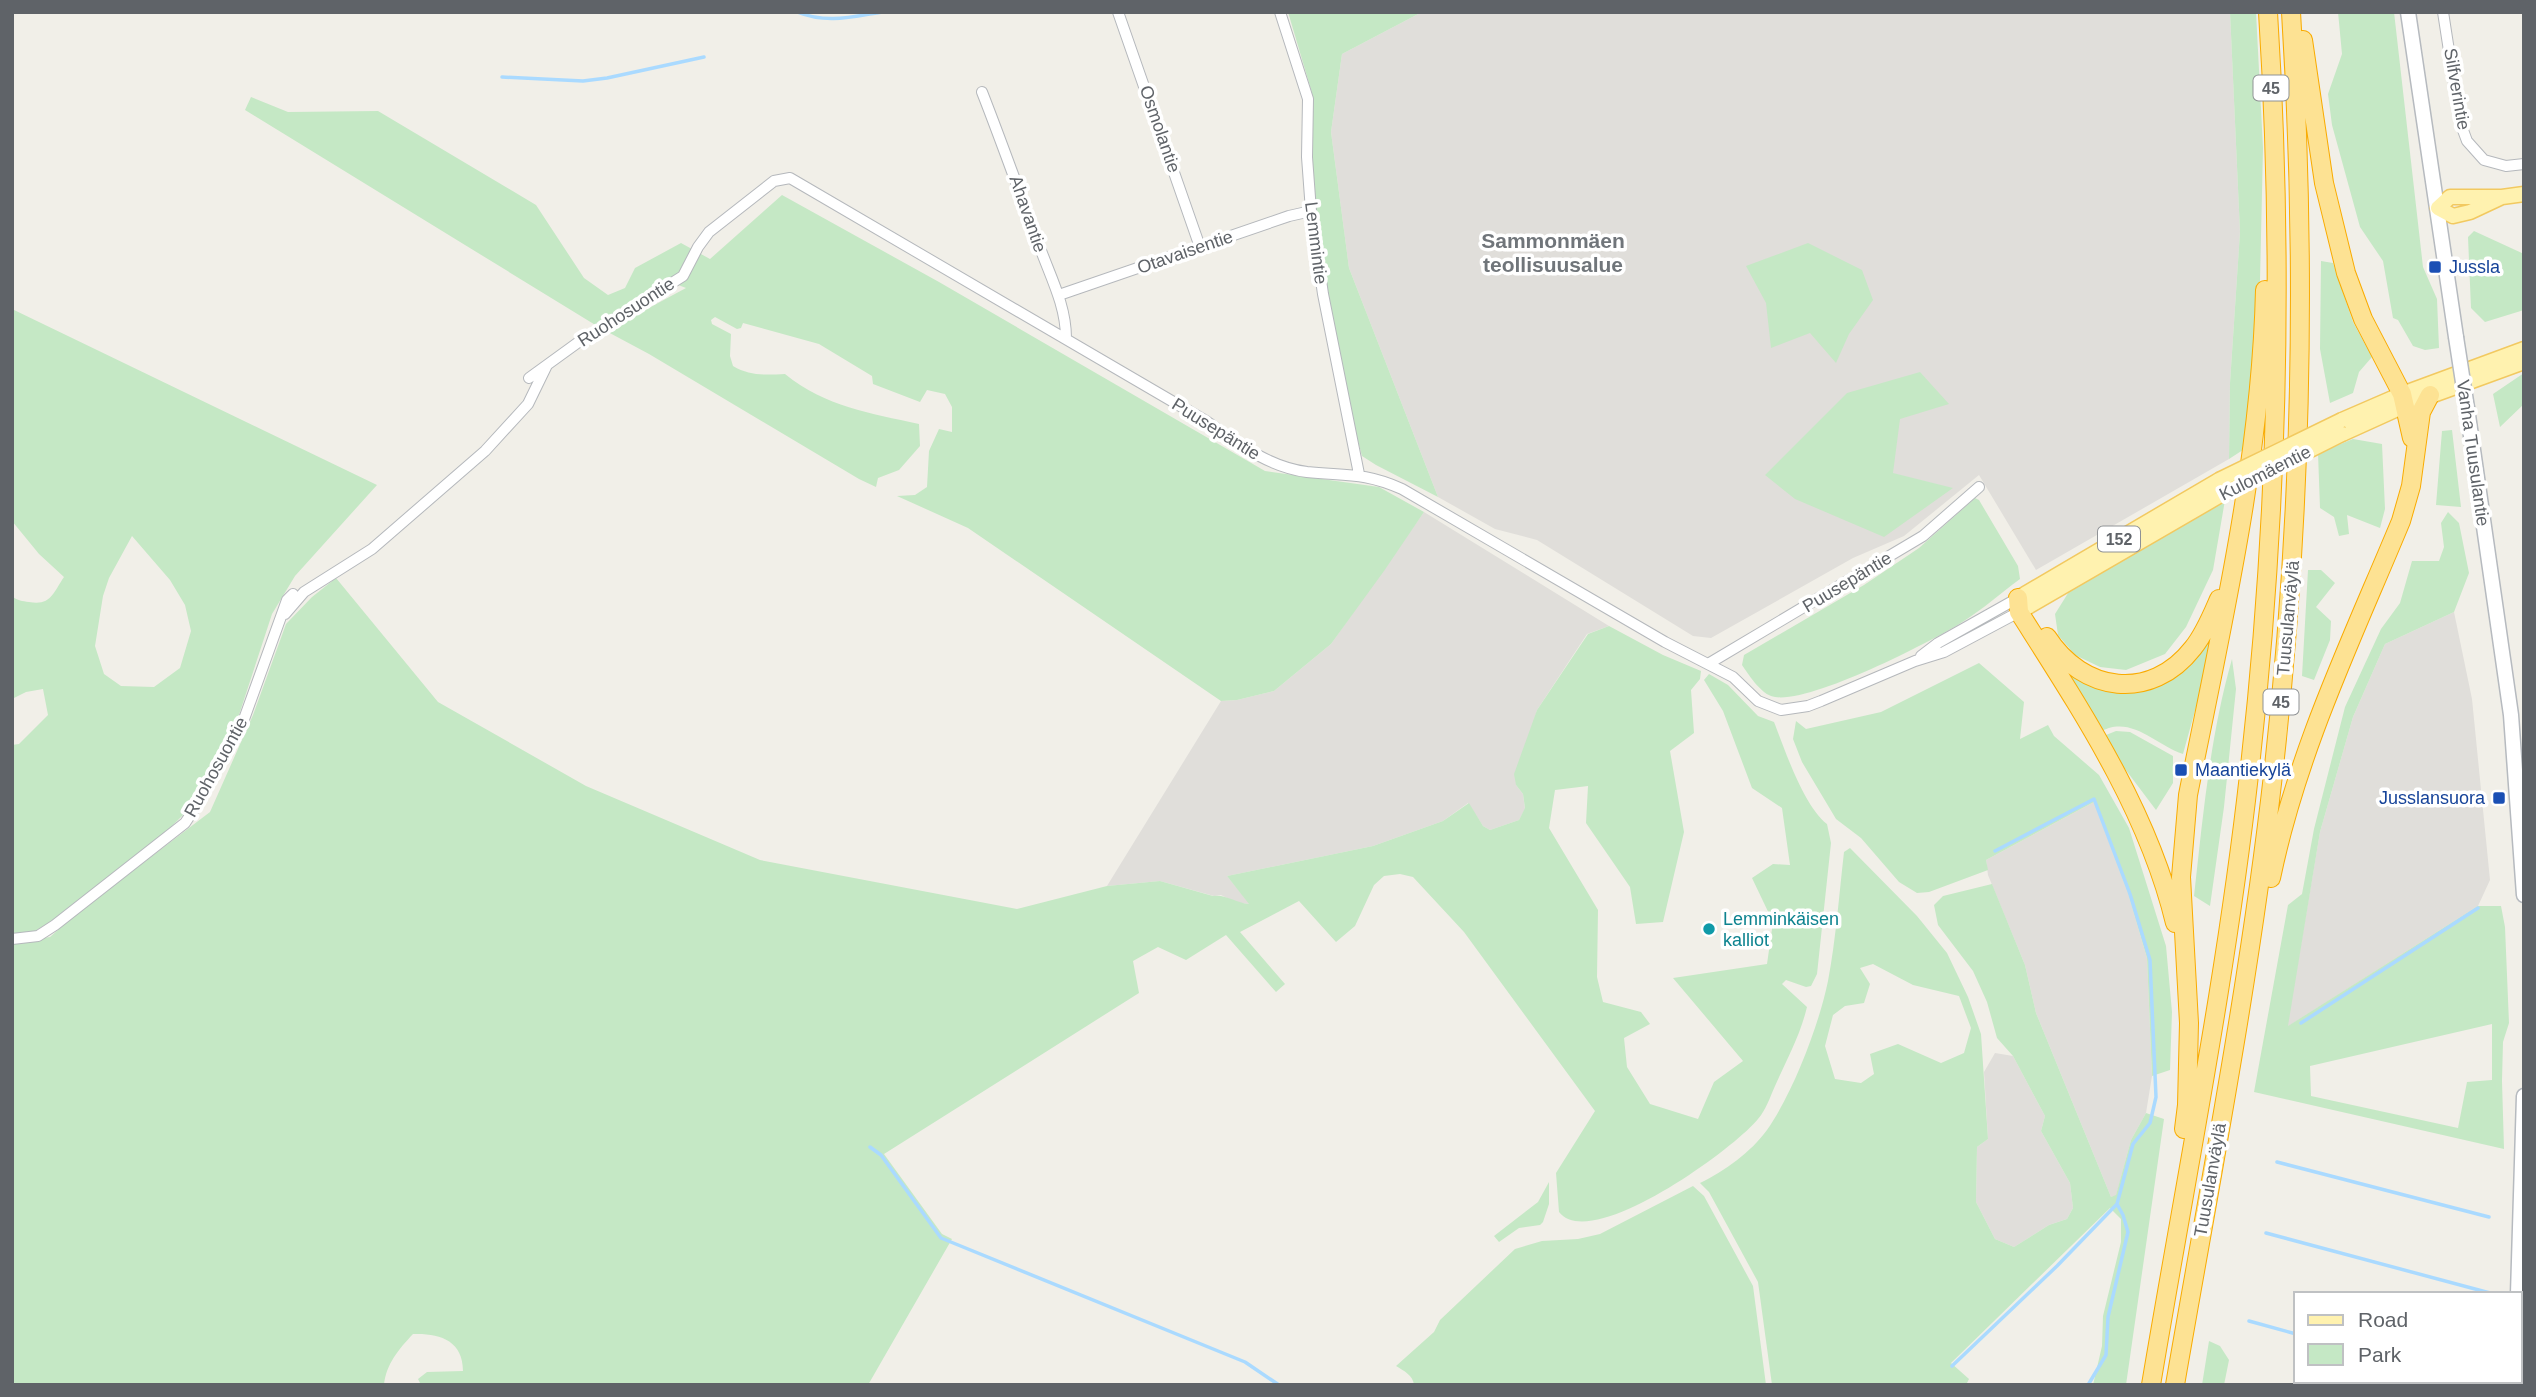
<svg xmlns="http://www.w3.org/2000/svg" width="2536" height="1397" viewBox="0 0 2536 1397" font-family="Helvetica,sans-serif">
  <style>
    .industrial { fill: #e0deda }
    .green { fill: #c5e8c5; fill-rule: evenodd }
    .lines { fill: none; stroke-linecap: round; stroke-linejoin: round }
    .stream { stroke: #aadaff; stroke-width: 3.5 }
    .minor-casing { stroke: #b5b8bc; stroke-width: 12 }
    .secondary-casing { stroke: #b6babf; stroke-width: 17 }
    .primary-casing { stroke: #f2c960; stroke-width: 17 }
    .motorway-casing { stroke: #f9ab00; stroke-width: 20 }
    .minor { stroke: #fff; stroke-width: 10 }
    .secondary { stroke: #fff; stroke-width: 14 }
    .primary { stroke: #fff2af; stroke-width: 14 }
    .motorway { stroke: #fde293; stroke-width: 18 }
    .secondary-bridge-casing { stroke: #b6babf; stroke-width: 17; stroke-linecap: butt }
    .primary-bridge-casing { stroke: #f2c960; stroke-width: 17; stroke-linecap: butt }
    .secondary-bridge { stroke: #fff; stroke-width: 14 }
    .primary-bridge { stroke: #fff2af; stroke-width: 14 }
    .transit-dot { fill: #1a4fb4; stroke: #fff; stroke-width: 2.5 }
    .culture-dot { fill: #0f9aa8; stroke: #fff; stroke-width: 2.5 }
    .labels { text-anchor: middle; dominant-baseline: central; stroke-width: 7; stroke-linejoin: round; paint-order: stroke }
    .shield { fill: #fff; stroke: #8f9295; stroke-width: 2 }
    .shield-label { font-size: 16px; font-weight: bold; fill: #5f6368 }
    .street-label { font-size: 18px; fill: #5f6368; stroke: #fff }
    .transit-label { font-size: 18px; fill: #164399; stroke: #fff; text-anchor: start }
    .culture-label { font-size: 18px; fill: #0d838f; stroke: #fff; text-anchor: start }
    .quarter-label { font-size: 21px; font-weight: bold; fill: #70757a; stroke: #fff }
  </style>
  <rect width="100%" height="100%" fill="#f1efe8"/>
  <path class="industrial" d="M1422 12H2230L2240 232 2230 383 2229 459 2036 570 1979 475 1904 536 1853 558 1711 638 1693 636 1537 540 1495 529 1438 497 1349 268 1331 132 1342 54Z
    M1424 512 1609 626 1587 634 1537 710 1516 785 1523 794 1525 809 1519 820 1490 830 1483 826 1468 803 1443 821 1373 846 1227 876 1250 904 1237 903 1221 895 1214 896 1160 881 1107 886 1221 701 1237 700 1274 691 1331 644Z
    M2454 612 2472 699 2490 880 2478 906 2287 1027 2320 832 2353 717 2385 644Z
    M2094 802 2128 893 2147 958 2152 1076 2146 1113 2131 1140 2116 1196 2111 1197 2036 1013 2025 965 1988 875 1986 860Z
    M1995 1053 2013 1056 2045 1116 2041 1131 2070 1183 2073 1208 2067 1219 2049 1225 2014 1247 1995 1239 1976 1202 1977 1147 1988 1139 1984 1072Z"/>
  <path class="green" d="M1288 12H1422L1342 54 1331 132 1349 268 1438 497 1376 465 1362 456 1352 419 1320 261 1312 167V93Z
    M2230 12H2256L2263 148 2260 281 2246 448 2229 459 2230 383 2240 232Z
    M2338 12H2394L2423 267 2437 299 2439 348 2425 350 2413 346 2398 320 2393 318 2383 261 2360 227 2332 125 2328 94 2342 54Z
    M251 97 288 112 378 111 536 205 584 278 608 295 625 288 635 268 681 243 710 259 782 195 939 282 1265 471 1379 487 1424 512 1384 571 1331 644 1274 691 1237 700 1221 701 968 528 897 496 915 495 927 487 929 451 939 429 952 432V407L945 394 927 390 920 402 873 384 872 376 819 344 743 323 741 328 737 329 715 317 711 320 712 324 731 334 730 356 733 366C750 376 765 375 785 374 826 407 870 413 919 424L920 446 899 470 878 478 876 487 859 479 649 354 606 331 686 288 668 281 597 326 245 110Z
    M2474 231 2524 254V310L2485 322 2471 308 2468 237Z
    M1808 243 1862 270 1873 300 1849 334 1836 363 1810 333 1771 348 1766 303 1746 266Z
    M2321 261 2333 263 2353 322 2372 357 2359 372 2353 393 2330 403 2320 349Z
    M12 309 377 485 295 576 272 614 237 721 196 802 163 835 55 919 30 934H12V745L19 744 48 715 43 689 26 692 12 699V596C18 601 22 601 29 602 51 606 53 593 64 577L39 554 12 521ZM132 536 170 580 185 605 191 631 180 668 154 687 121 686 104 674 95 646 103 596 109 578Z
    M1920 372 1949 404 1900 419 1893 473 1953 488 1884 537 1795 499 1765 475 1847 393Z
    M2524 373V404L2500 427 2493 394Z
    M2452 430 2461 507 2436 505 2442 431Z
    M2353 439 2382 444 2385 509 2380 528 2347 515 2349 534 2339 536 2334 517 2320 508 2318 453Z
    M1975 498 1979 500 2018 566 2020 579C2001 593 1983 609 1964 621 1933 641 1803 708 1771 696 1760 692 1748 674 1742 665L1744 655 1864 585 1919 548Z
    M2225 500 2213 570 2186 627 2165 654 2126 670 2100 667 2075 655 2058 635 2055 614 2070 590Z
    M2448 512 2459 523 2469 573 2454 612 2385 644 2353 717 2320 832 2288 1026 2478 906H2501L2505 927 2509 1023 2503 1042 2502 1081 2504 1149 2254 1092 2288 905 2302 894 2314 829 2345 707 2381 629 2400 603 2412 561H2439L2444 547 2441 523ZM2492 1024V1080L2467 1082 2458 1128 2311 1096 2310 1066Z
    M2308 570H2321L2335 583 2316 607 2331 621 2330 640 2314 680 2302 676Z
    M336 578 438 702 586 786 760 860 1017 909 1107 886 1160 881 1213 896C1226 894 1236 903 1249 904L1227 876 1373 846 1443 821 1469 803 1483 826 1490 830 1519 820 1525 808 1523 794 1516 785 1514 774 1537 710 1588 634 1609 626 1663 655 1701 671 1700 679 1691 690 1694 733 1670 751 1684 832 1663 922 1636 924 1630 887 1586 823 1588 786 1555 790 1549 828 1598 910 1597 977 1603 1002 1641 1012 1650 1024 1624 1038 1627 1067 1650 1104 1698 1119 1714 1082 1743 1061 1673 978 1767 964 1773 922 1752 878 1773 864 1790 865 1782 808 1752 788 1723 711 1704 680 1709 674 1728 685 1758 716 1774 722C1785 750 1803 805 1827 824L1831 843 1817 974 1811 986 1806 987 1786 980 1782 984 1807 1007C1800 1036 1787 1059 1775 1086 1770 1097 1766 1110 1758 1119 1734 1149 1591 1253 1559 1212L1556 1173 1595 1111 1464 932 1413 877 1400 874 1384 876 1374 885 1355 926 1336 942 1299 901 1240 932 1285 984 1276 992 1226 935 1186 960 1158 947 1133 961 1139 993 884 1154 942 1234 952 1239 868 1385H421L418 1379 427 1372 463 1371C463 1340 439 1333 413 1334 399 1349 386 1364 384 1385H12V943L50 937 76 914 210 812 253 715 286 624 312 597Z
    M2215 617 2204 678 2183 754C2154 744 2130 713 2098 733L2062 664 2081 678 2159 681Z
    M2232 659 2236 689 2224 807 2210 906 2194 896C2203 816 2210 736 2232 659Z
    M1979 663 2024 702 2020 739 2048 725 2054 736 2099 775 2129 828 2166 946 2172 1012 2170 1070 2152 1076 2147 958 2128 893 2094 802 1986 860 1988 870 1929 892 1917 893 1899 882 1861 838 1836 819 1802 762 1793 739 1796 721 1806 729 1881 712Z
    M2116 731 2130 732 2173 756V783L2156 810 2116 757 2106 735Z
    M1850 848 1917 916 1947 953 1968 997 1981 1034 1988 1139 1977 1147 1976 1202 1995 1239 2014 1247 2049 1225 2067 1219 2073 1208 2070 1183 2041 1131 2045 1116 2013 1056 1997 1038 1987 1002 1973 971 1938 925 1934 905 1943 896 1992 884 2025 965 2036 1013 2111 1197 2116 1195 2131 1140 2146 1113 2164 1119 2126 1385H2093L2102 1346 2103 1316 2121 1242V1219L2110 1208 1951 1363 1969 1379 1966 1385H1772L1758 1282 1709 1192 1700 1183C1725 1171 1751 1152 1767 1130 1793 1093 1819 1025 1828 981 1836 939 1839 895 1844 852ZM1873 964 1913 985 1959 996 1971 1028 1964 1053 1941 1063 1898 1044 1870 1054 1874 1074 1861 1083 1835 1079 1825 1046 1833 1015 1845 1006 1864 1003 1870 984 1860 968Z
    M1549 1182V1204L1543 1222 1540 1225 1519 1228 1499 1242 1494 1236 1538 1202Z
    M1693 1186 1704 1196 1753 1286 1766 1385H1414C1413 1375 1404 1371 1396 1366L1434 1332 1440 1320 1515 1249 1542 1241 1578 1239 1600 1234Z
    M2209 1341 2220 1346 2229 1360 2224 1385H2202Z"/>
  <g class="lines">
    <path class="stream" d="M797 12C827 24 851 17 882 12
      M502 77 583 81 607 78 704 57
      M1995 851 2094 799 2130 894 2150 960 2156 1097 2150 1123 2133 1144 2117 1204 2123 1215 2128 1232 2108 1317 2106 1355 2088 1385
      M2301 1023 2478 908
      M870 1147 881 1155 941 1238 1245 1362 1279 1385
      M2277 1162 2489 1217
      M2266 1233 2490 1293
      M2249 1321 2296 1334
      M1952 1366 2057 1266 2117 1204
      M2473 1381 2482 1384"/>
    <g class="minor-casing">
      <path id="minor" d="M1118 12 1200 247
        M1280 12 1308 99 1307 157 1311 211 1323 294 1359 474
        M2443 12 2460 122 2467 141 2484 160 2506 166 2524 164
        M982 92C1002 143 1020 194 1039 245 1050 276 1066 305 1066 338
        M1059 295 1289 216 1311 211
        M529 378 580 341 683 276 698 247 709 232 774 181 790 178 1206 421C1238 443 1268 467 1307 472 1345 476 1364 472 1402 489L1665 642 1733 677 1758 701 1781 710 1808 706 1821 701 1915 661 1944 652 2019 612
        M285 614 304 592 372 549 485 451 528 404 547 365
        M1921 656 1938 643 2018 598
        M1708 664 1923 536 1979 487
        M12 939 38 936 55 925 185 823 201 799 224 754 239 733 287 600 293 594"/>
    </g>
    <g class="secondary-casing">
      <path id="secondary" d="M2408 12 2456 337
        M2467 408 2511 715 2524 895
        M2518 1294 2524 1096
        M2515 1385V1381"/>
    </g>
    <g class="primary-casing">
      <path id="primary" d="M2502 197 2470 212 2453 216 2438 208 2450 197H2502L2524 194
        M2342 420 2402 394 2524 349
        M2342 434 2406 405 2524 362
        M2018 598 2219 480
        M2019 612 2219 496"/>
    </g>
    <g class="motorway-casing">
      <path id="motorway" d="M2303 40 2324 183 2346 273 2363 319 2402 394 2412 438
        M2018 598 2019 612C2081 710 2148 810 2175 923
        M2047 637C2083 693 2151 702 2193 648 2205 633 2212 615 2219 599
        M2271 878C2297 752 2352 639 2401 521L2411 486 2421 412 2430 395
        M2184 1129 2187 1105 2189 1023 2181 877 2188 795C2221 629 2261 461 2265 290
        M2151 1385C2185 1182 2226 979 2249 775 2278 522 2284 267 2268 12
        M2175 1385C2210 1182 2250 979 2273 775 2302 521 2307 267 2291 12"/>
    </g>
    <use href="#minor" class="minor"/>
    <use href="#secondary" class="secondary"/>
    <use href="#primary" class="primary"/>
    <use href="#motorway" class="motorway"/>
    <g class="secondary-bridge-casing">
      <path id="secondary-bridge" d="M2456 337 2467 408"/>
    </g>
    <g class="primary-bridge-casing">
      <path id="primary-bridge" d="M2219 480 2342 420
        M2219 496 2342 434"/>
    </g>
    <use href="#secondary-bridge" class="secondary-bridge"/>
    <use href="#primary-bridge" class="primary-bridge"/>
  </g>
  <g class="transit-dot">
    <rect x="2428" y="260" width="14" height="14" rx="3.5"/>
    <rect x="2174" y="763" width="14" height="14" rx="3.5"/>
    <rect x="2492" y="791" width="14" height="14" rx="3.5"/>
  </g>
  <circle class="culture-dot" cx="1709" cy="929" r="7"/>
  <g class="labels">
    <g class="shield">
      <rect x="2253.5" y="75.5" width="35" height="25" rx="5"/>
      <rect x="2098" y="526.5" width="42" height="25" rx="5"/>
      <rect x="2263.5" y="689.5" width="35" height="25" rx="5"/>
    </g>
    <g class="shield-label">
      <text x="2271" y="88">45</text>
      <text x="2119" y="539">152</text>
      <text x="2281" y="702">45</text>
    </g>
    <g class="street-label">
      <text transform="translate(2457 89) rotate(80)">Silfverintie</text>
      <text transform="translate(1160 129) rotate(71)">Osmolantie</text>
      <text transform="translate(1028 214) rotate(71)">Ahavantie</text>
      <text transform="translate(1316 243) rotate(83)">Lemmintie</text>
      <text transform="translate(1185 252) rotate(-19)">Otavaisentie</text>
      <text transform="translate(626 312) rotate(-33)">Ruohosuontie</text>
      <text transform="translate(1216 429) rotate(32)">Puusepäntie</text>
      <text transform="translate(2473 453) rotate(82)">Vanha Tuusulantie</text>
      <text transform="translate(2265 473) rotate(-27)">Kulomäentie</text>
      <text transform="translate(1847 582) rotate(-31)">Puusepäntie</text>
      <text transform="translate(2288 618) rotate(-85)">Tuusulanväylä</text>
      <text transform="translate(216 767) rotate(-61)">Ruohosuontie</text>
      <text transform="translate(2210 1180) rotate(-80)">Tuusulanväylä</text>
    </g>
    <g class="transit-label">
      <text x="2449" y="267">Jussla</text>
      <text x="2195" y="770">Maantiekylä</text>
      <text x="2485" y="798" text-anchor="end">Jusslansuora</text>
    </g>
    <g class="culture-label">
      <text x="1723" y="919">Lemminkäisen<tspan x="1723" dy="21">kalliot</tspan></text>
    </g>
    <g class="quarter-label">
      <text x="1553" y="240">Sammonmäen<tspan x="1553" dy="24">teollisuusalue</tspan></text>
    </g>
  </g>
  <rect width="2536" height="1397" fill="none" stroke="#5f6368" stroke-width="28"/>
  <rect x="2294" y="1292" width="228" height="91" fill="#ffffff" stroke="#bfc1c3" stroke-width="2"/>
  <rect x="2308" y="1315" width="35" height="10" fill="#fff2af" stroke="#bfc1c3" stroke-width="2"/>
  <text x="2358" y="1327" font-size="21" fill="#5f6368">Road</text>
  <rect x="2308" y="1344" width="35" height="21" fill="#c5e8c5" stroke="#bfc1c3" stroke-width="2"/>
  <text x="2358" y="1362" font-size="21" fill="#5f6368">Park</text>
</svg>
